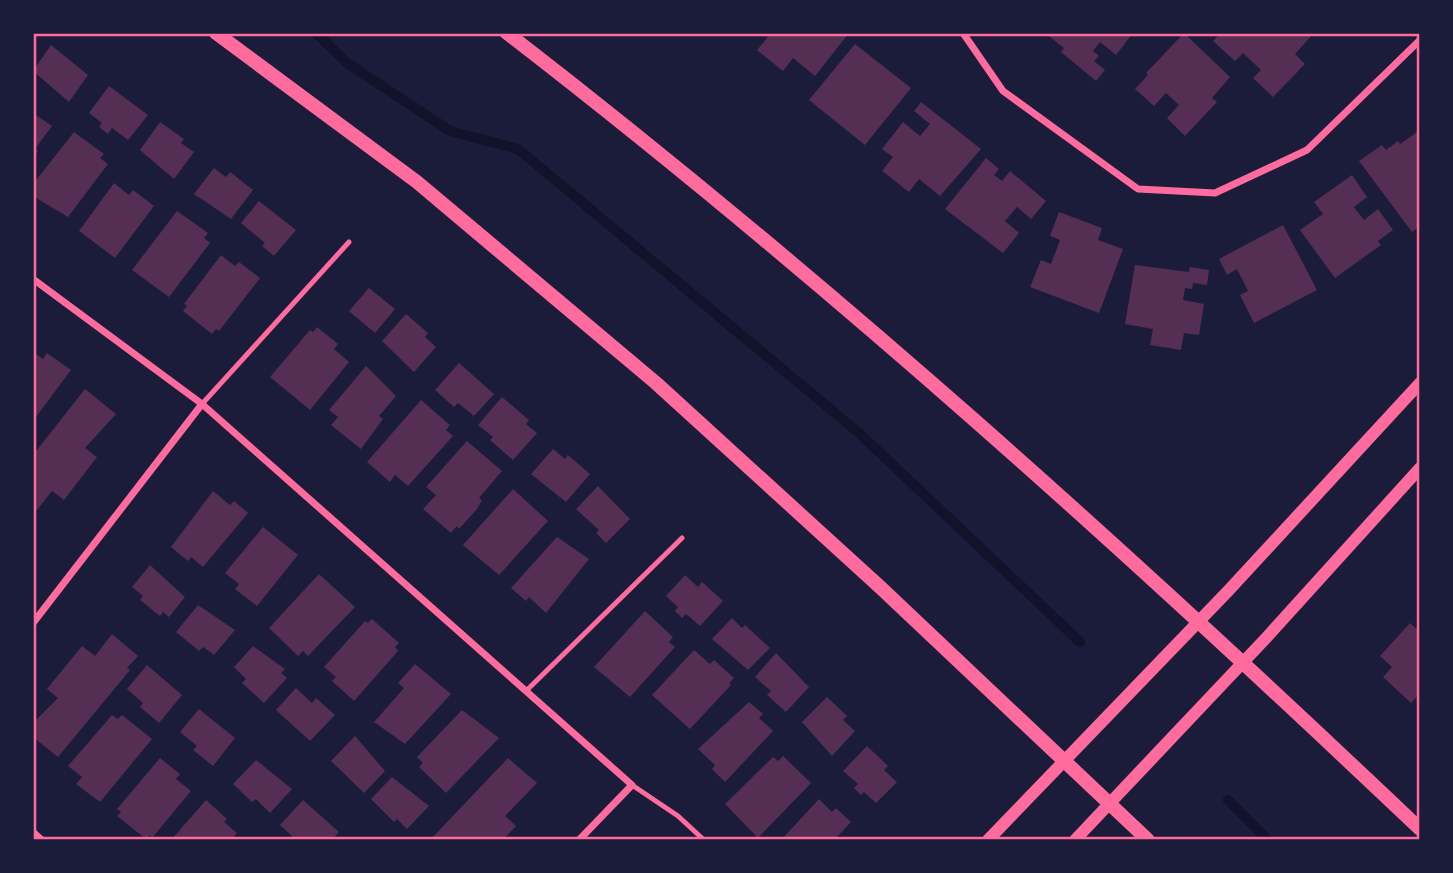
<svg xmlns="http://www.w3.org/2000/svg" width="1453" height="873" viewBox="0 0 1453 873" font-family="Commissioner,sans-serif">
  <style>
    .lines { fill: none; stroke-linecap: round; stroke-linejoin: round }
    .stream { stroke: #12122b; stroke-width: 10 }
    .building { fill: #542f53 }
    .service { stroke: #ff6b9d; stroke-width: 5 }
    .minor { stroke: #ff6b9d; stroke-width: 7 }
    .tertiary { stroke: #ff6b9d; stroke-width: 12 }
    .secondary { stroke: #ff6b9d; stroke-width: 14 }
    .neatline { fill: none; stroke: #ff6b9d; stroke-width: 2.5 }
  </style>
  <rect width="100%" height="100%" fill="#1b1b3a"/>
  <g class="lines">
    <path class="stream" d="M316 33 347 63 450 131 518 149 859 433 1080 642
      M1228 800 1268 840"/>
  </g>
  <path class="building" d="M762 33H849L815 76 793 58 783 71 757 50 768 37Z
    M1045 33H1133L1116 55 1100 42 1093 51 1099 56 1094 61 1105 70 1096 81 1061 52 1064 48Z
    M1184 33 1230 77 1212 98 1217 102 1185 136 1167 118 1179 105 1166 93 1154 106 1135 89 1148 75 1146 73Z
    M1221 33H1312L1313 34 1295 54 1305 64 1273 97 1253 78 1261 70 1243 53 1235 61 1213 41Z
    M855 44 911 88 865 145 809 100Z
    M51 45 88 75 69 102 33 71Z
    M109 86 148 115 128 140 112 128 108 134 99 127 102 123 89 113Z
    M921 102 981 149 940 196 919 179 909 192 882 171 893 157 882 149 903 122 920 136 930 124 914 111Z
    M33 113 52 126 35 149 38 151 33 158Z
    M160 122 184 139 181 143 194 152 174 179 140 150Z
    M1420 130V226L1412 232 1359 161 1382 145 1386 150 1398 141 1400 144Z
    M74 132 104 154 100 158 108 164 68 217 33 196V184Z
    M986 158 999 169 994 175 1002 181 1010 171 1046 201 1031 219 1017 207 1005 221 1019 233 1003 253 945 209Z
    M214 168 226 177 230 172 253 190 231 219 194 194Z
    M1352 175 1367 197 1354 207 1364 220 1378 209 1393 230 1378 241 1381 245 1335 278 1300 230 1323 214 1314 202Z
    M114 183 129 195 133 190 154 206 115 258 79 231Z
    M259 201 296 230 274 256 262 246 265 243 241 223Z
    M177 211 208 233 204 238 210 243 169 297 132 270Z
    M1059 212 1102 228 1098 240 1123 249 1099 313 1030 287 1041 260 1051 264 1060 240 1050 236Z
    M1283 225 1317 290 1254 323 1240 295 1248 291 1237 269 1227 275 1219 259Z
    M221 255 235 266 239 262 260 278 219 331 216 329 212 334 183 311 187 306 184 304Z
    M1135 265 1189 272 1190 267 1209 270 1207 285 1193 283 1192 289 1185 288 1183 300 1204 304 1199 335 1184 333 1181 350 1150 345 1153 329 1125 324Z
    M369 288 395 309 375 333 349 311Z
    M406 314 428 333 425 337 436 347 414 372 382 341Z
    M317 327 338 344 334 349 349 362 310 410 270 377 310 330 313 332Z
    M33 352 43 359 47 353 71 370 33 421Z
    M459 363 494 394 474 416 458 403 454 407 435 390Z
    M366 366 396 396 379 416 383 419 361 449 331 425 338 417 329 410Z
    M85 389 116 414 85 448 97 457 64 500 52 491 37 510 33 507V455Z
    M502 397 529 420 526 424 537 433 513 460 490 440 493 437 478 425Z
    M421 400 450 425 446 430 453 436 408 486 395 475 390 482 367 462Z
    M467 441 502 471 479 498 482 500 477 509 459 529 457 526 451 533 423 509 436 495 426 487Z
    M553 449 565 459 568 455 590 474 566 502 531 474Z
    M598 486 630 519 606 543 596 533 599 530 576 509Z
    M513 489 548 521 499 575 463 545Z
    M213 491 230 505 234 501 248 513 203 567 191 557 188 561 171 547Z
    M263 527 298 555 257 606 235 589 239 584 225 573Z
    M557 537 589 559 546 613 529 597 526 601 511 588Z
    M150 565 185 597 169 617 163 612 160 616 140 600 143 596 132 587Z
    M319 574 355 607 308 656 303 651 298 656 269 628Z
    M685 575 698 587 702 582 723 601 700 626 686 614 682 618 675 611 678 607 666 596Z
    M198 605 235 630 214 655 203 647 199 651 176 632Z
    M645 611 673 637 669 642 675 647 630 697 594 667Z
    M732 618 742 628 745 625 770 648 748 670 712 639Z
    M372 619 399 643 395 647 398 651 354 701 332 681 336 677 324 667 365 621 368 623Z
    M1410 623 1420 632V693L1411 703 1383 677 1392 667 1380 656Z
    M112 634 138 656 127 668 130 670 58 757 33 737V723L58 698 47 689 82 646 95 656Z
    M253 646 285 669 281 673 287 678 264 703 242 683 246 679 234 667Z
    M694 650 710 664 714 660 734 678 729 683 731 685 690 729 652 695Z
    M776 653 809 687 786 712 767 695 771 691 755 677Z
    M415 664 451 694 405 744 374 722 404 688 398 683Z
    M147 665 182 695 159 723 140 707 143 703 127 689Z
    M296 688 312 703 316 698 335 715 310 741 276 710Z
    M827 697 847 716 843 720 855 731 832 756 802 722Z
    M749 702 763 714 759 718 773 731 725 782 712 769 715 765 698 749Z
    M199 709 235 738 213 766 193 750 197 746 180 732Z
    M462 710 499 738 446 793 419 767 423 763 417 757Z
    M112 715 118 719 122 715 152 739 100 802 76 784 82 777 68 766Z
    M355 736 385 771 364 793 331 761Z
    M867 746 888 766 884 770 897 782 876 803 864 792 861 795 854 788 858 784 843 771Z
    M783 756 811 783 758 838 725 804 773 757 778 761Z
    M160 758 180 774 176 779 191 791 152 838 150 835 146 839 117 816 121 812 117 809Z
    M508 758 537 783 505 816 516 826 503 840H430Z
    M256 760 292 789 270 813 256 799 252 802 233 784Z
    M392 777 429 806 407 829 397 819 394 822 371 799Z
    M819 799 832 812 836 808 851 822 834 840H781Z
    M206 800 227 819 224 822 237 833 231 840H171Z
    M303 800 339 832 332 840H289L292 836 280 825Z"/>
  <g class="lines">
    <path class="service" d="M202 404 349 242
      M526 691 682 538
      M632 785 678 816 704 840"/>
    <path class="minor" d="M963 33 1003 91 1138 189 1215 193 1307 150 1420 40
      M33 279 202 404 632 785 579 840
      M33 623 202 404
      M33 832 42 840"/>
    <path class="tertiary" d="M988 840 1229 590 1420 383
      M1075 840 1267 637 1420 468"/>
    <path class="secondary" d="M216 33 417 182 656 383 880 587 1148 840
      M507 33C827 280 1127 551 1420 829"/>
  </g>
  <rect width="1453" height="873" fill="none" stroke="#1b1b3a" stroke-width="70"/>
  <rect x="35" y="35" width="1383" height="803" class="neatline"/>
</svg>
